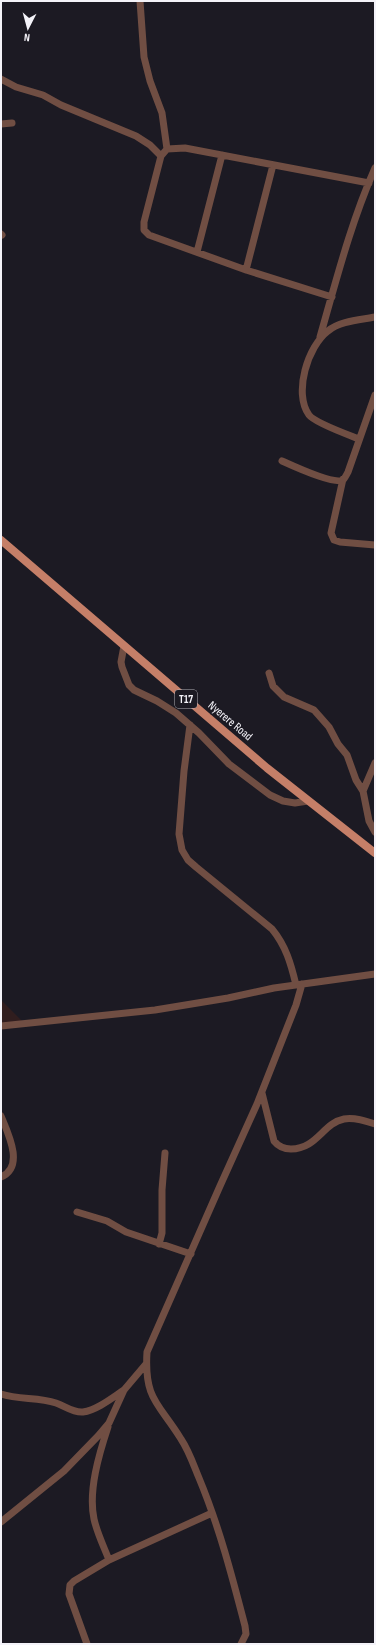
<svg xmlns="http://www.w3.org/2000/svg" width="376" height="1645" viewBox="0 0 376 1645" font-family="'Sofia Sans Condensed',sans-serif">
  <style>
    .education { fill: #301d1e }
    .lines { fill: none; stroke-linecap: round; stroke-linejoin: round }
    .minor { stroke: #704e43; stroke-width: 7 }
    .major { stroke: #c57f68; stroke-width: 8 }
    .labels { text-anchor: middle; dominant-baseline: central; stroke-width: 3; stroke-linejoin: round; paint-order: stroke }
    .shield { fill: #1c1a23; stroke: #b3b2b9; stroke-width: 1 }
    .shield-label { font-size: 11px; font-weight: bold; fill: #f4f3f9 }
    .street-label { font-size: 12px; fill: #f4f3f9; stroke: #1c1a23 }
  </style>
  <rect width="100%" height="100%" fill="#1c1a23"/>
  <path class="education" d="M1 1000 22 1021 1 1023Z"/>
  <g class="lines">
    <path class="minor" d="M140 1 144 57 150 81 162 113 167 149
      M1 79 16 87 43 95 61 105 136 136 150 145 161 156
      M1 124 12 123
      M1 234 2 235
      M197 252 222 155
      M246 270 273 165
      M332 297 246 270 149 235 144 230V222L161 156 167 149 185 148 369 183
      M320 337C336 281 351 222 375 168
      M359 439C349 435 315 423 309 415 293 393 308 346 328 331 340 321 360 320 375 317
      M282 461C293 466 334 485 343 480 345 478 347 474 348 472L375 395
      M343 479 331 533 334 540 340 542 375 545
      M124 646 121 662 122 667 129 685 134 690 157 701 176 713 199 733 229 764 270 795 283 801 295 803 308 801
      M269 673 273 686 284 697 314 710 329 727 338 744 347 755 356 780 363 791 369 821 375 832
      M190 725 184 771 179 834 182 850 188 860 196 867 272 929C286 946 291 964 296 985
      M363 791 375 763
      M1 1026 155 1010 228 998 274 988 375 974
      M262 1093 274 1141C278 1146 284 1149 291 1149 317 1149 323 1123 344 1119 354 1117 366 1121 375 1124
      M1 1116C8 1133 25 1167 1 1177
      M77 1212 107 1221 126 1232 191 1254
      M159 1244 162 1233V1190L165 1153
      M1 1394C19 1400 38 1397 56 1403 65 1406 73 1413 83 1412 97 1410 112 1398 124 1390
      M108 1427C99 1454 88 1491 94 1519 97 1533 104 1547 109 1560
      M1 1522 64 1471 98 1436 109 1423 124 1390 146 1364
      M87 1644 69 1594 70 1585 74 1581 109 1560 212 1513
      M241 1644 246 1634 245 1626C232 1576 219 1526 199 1478 194 1466 189 1451 181 1439 159 1403 144 1400 147 1352L220 1186 257 1104 296 1005 302 984"/>
    <path class="major" d="M1 540 267 768 375 853"/>
  </g>
  <g class="labels">
    <rect class="shield" x="175" y="690" width="22" height="18" rx="3"/>
    <g class="shield-label">
      <text x="186" y="699">T17</text>
    </g>
    <g class="street-label">
      <text transform="translate(230 721) rotate(40)">Nyerere Road</text>
    </g>
  </g>
  <rect width="376" height="1645" fill="none" stroke="#f4f3f9" stroke-width="4"/>
  <g transform="translate(28 28) rotate(186)" stroke="#1c1a23" stroke-width="3" paint-order="stroke">
  <path d="M0-3L7 15L0 10L-7 15Z" fill="#f4f3f9"/>
  <text y="-6" font-size="11" font-weight="bold" text-anchor="middle" fill="#f4f3f9">N</text>
  </g>
</svg>
